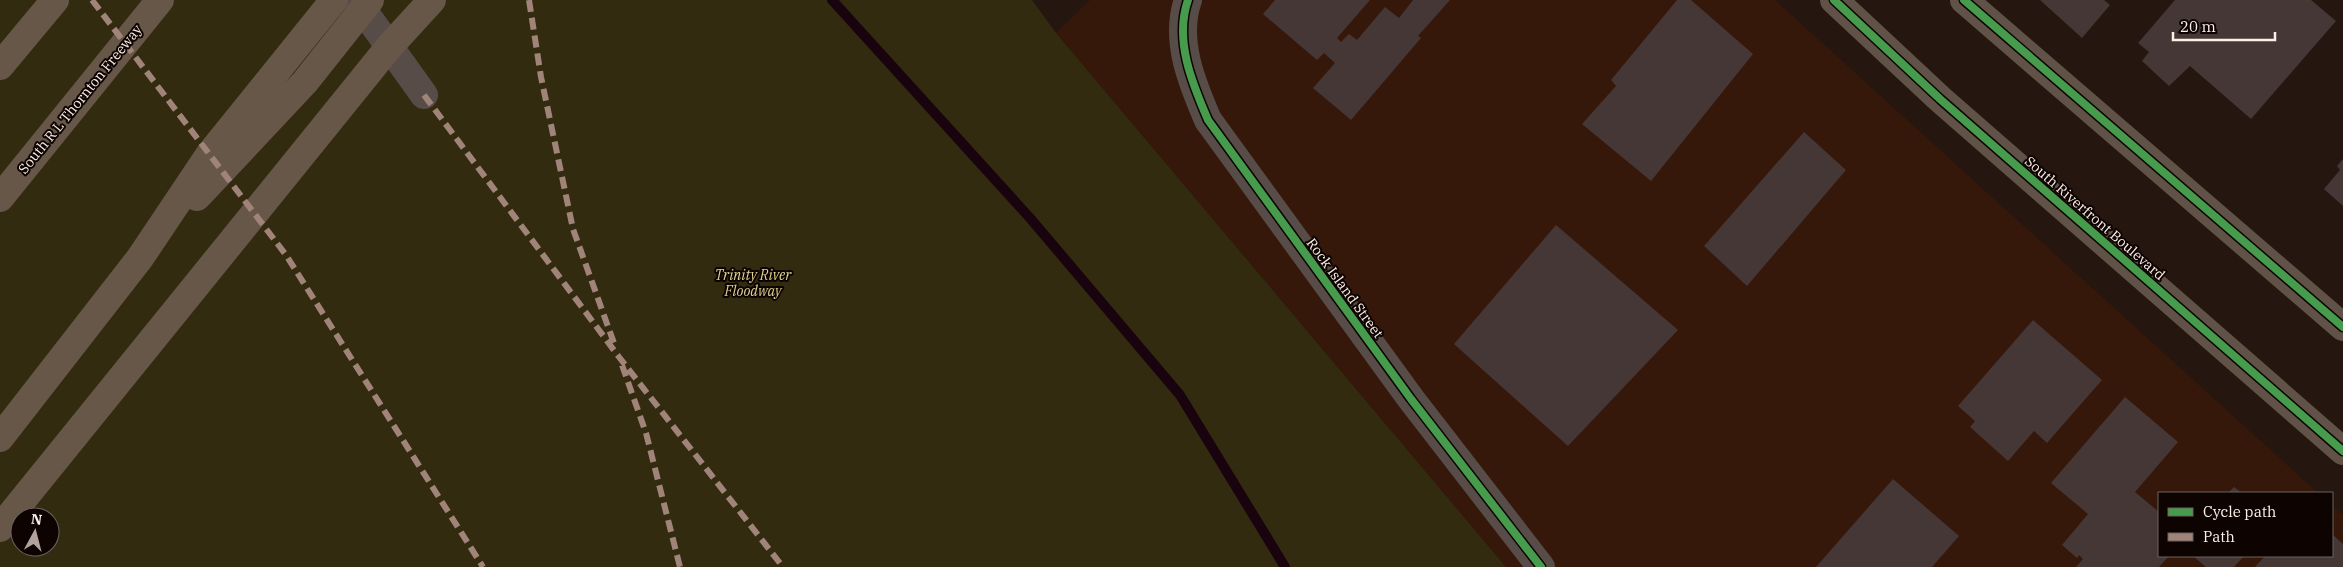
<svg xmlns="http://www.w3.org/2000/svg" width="2343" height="567" viewBox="0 0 2343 567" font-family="'IBM Plex Serif',serif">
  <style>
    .built { fill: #36180b }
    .green { fill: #332b0f; fill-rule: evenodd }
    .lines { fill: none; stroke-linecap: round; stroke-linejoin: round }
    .stream { stroke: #19030e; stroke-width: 10 }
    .building { fill: #453735 }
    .minor { stroke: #574c47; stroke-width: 28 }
    .major { stroke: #605247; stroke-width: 28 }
    .highway { stroke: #665748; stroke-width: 28 }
    .quiet { stroke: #a18479; stroke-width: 6; stroke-dasharray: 12 6; stroke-linecap: butt }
    .cycleway-casing { stroke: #0d0402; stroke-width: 11 }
    .cycleway { stroke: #469c4c; stroke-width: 8 }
    .labels { text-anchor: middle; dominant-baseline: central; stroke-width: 4; stroke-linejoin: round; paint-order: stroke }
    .street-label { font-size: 14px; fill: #fdeee7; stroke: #0d0402 }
    .park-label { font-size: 14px; font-style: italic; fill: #e1d392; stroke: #0d0402 }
  </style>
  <rect width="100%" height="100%" fill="#251610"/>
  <path class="built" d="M1090 0H1775L2318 493H2159V556H2332V505L2343 515V567H1506L1056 33Z"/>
  <path class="green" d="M0 0H1032L1056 33 1506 567H0ZM20 517H50V547H20Z"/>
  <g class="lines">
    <path class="stream" d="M832 0 1030 218 1180 395 1285 567"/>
  </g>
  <path class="building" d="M1275 0H1370L1337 38 1341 42 1349 34 1357 40 1385 7 1399 18 1413 0H1450L1418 36 1421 38 1351 120 1313 88 1335 63 1324 53 1317 60 1263 14Z
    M1677 0H1691L1753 54 1651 181 1582 124 1616 86 1611 80Z
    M2040 0H2104L2110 5 2082 38Z
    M2175 0H2311L2336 21 2251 119 2190 66 2169 86 2142 61 2149 52 2138 43Z
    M1804 132 1846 170 1747 286 1704 246Z
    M2343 159V206L2324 189 2340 170 2337 166Z
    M1556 225 1678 330 1568 446 1454 344Z
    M2033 320 2102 380 2047 443 2034 431 2008 461 1970 427 1975 421 1958 406Z
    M2125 397 2178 442 2135 492 2159 512V556H2169L2159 567H2076L2083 559 2079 555 2077 558 2062 545 2088 514 2051 483Z
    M1893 479 1959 536 1932 567H1816Z
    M2234 487 2242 493H2228Z
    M2332 534 2343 544V567H2255L2265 556H2332Z
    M2193 556H2244L2234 567H2206Z"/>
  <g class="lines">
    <path class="minor" d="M356 0 424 95
      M1188 0C1174 40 1192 83 1208 120L1411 399 1541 567"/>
    <path class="major" d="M1834 0 1940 99 2343 451
      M1964 0 2343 327"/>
    <path class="highway" d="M0 66 55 0
      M197 197 305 82 370 0
      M0 198 160 0
      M0 438 140 258 209 155 334 0
      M0 528 389 47 432 0"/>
    <path class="quiet" d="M92 0 286 255 483 567
      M529 0 541 77 573 229 615 346
      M424 95 619 357 783 567
      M622 365 646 433 680 567"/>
    <g class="cycleway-casing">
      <path id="cycleway" d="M1188 0C1174 40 1192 83 1208 120L1411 399 1541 567
        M1834 0 1940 99 2343 451
        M1964 0 2343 327"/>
    </g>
    <use href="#cycleway" class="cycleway"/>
  </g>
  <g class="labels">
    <g class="street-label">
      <text transform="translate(80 99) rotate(-51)">South R L Thornton Freeway</text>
      <text transform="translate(2095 218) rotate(41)">South Riverfront Boulevard</text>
      <text transform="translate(1345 288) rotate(54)">Rock Island Street</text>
    </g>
    <g class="park-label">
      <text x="753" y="275">Trinity River<tspan x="753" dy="16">Floodway</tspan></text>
    </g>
  </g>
  <rect x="2158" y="492" width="175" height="65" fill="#0d0402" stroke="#6d625e"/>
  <rect x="2168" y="508" width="25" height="8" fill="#469c4c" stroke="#6d625e"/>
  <text x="2203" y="517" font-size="15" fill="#fdeee7">Cycle path</text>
  <rect x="2168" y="533" width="25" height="8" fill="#a18479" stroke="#6d625e"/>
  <text x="2203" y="542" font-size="15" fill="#fdeee7">Path</text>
  <g transform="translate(35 532) rotate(7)"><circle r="24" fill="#0d0402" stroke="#6d625e"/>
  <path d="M0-4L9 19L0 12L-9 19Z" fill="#b1a29c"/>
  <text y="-8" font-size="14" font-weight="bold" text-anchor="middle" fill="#fdeee7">N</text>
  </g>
  <path d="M2173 32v8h102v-8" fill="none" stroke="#fdeee7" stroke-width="2.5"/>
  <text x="2180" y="32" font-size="15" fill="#fdeee7" stroke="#0d0402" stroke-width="4" paint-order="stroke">20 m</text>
</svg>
